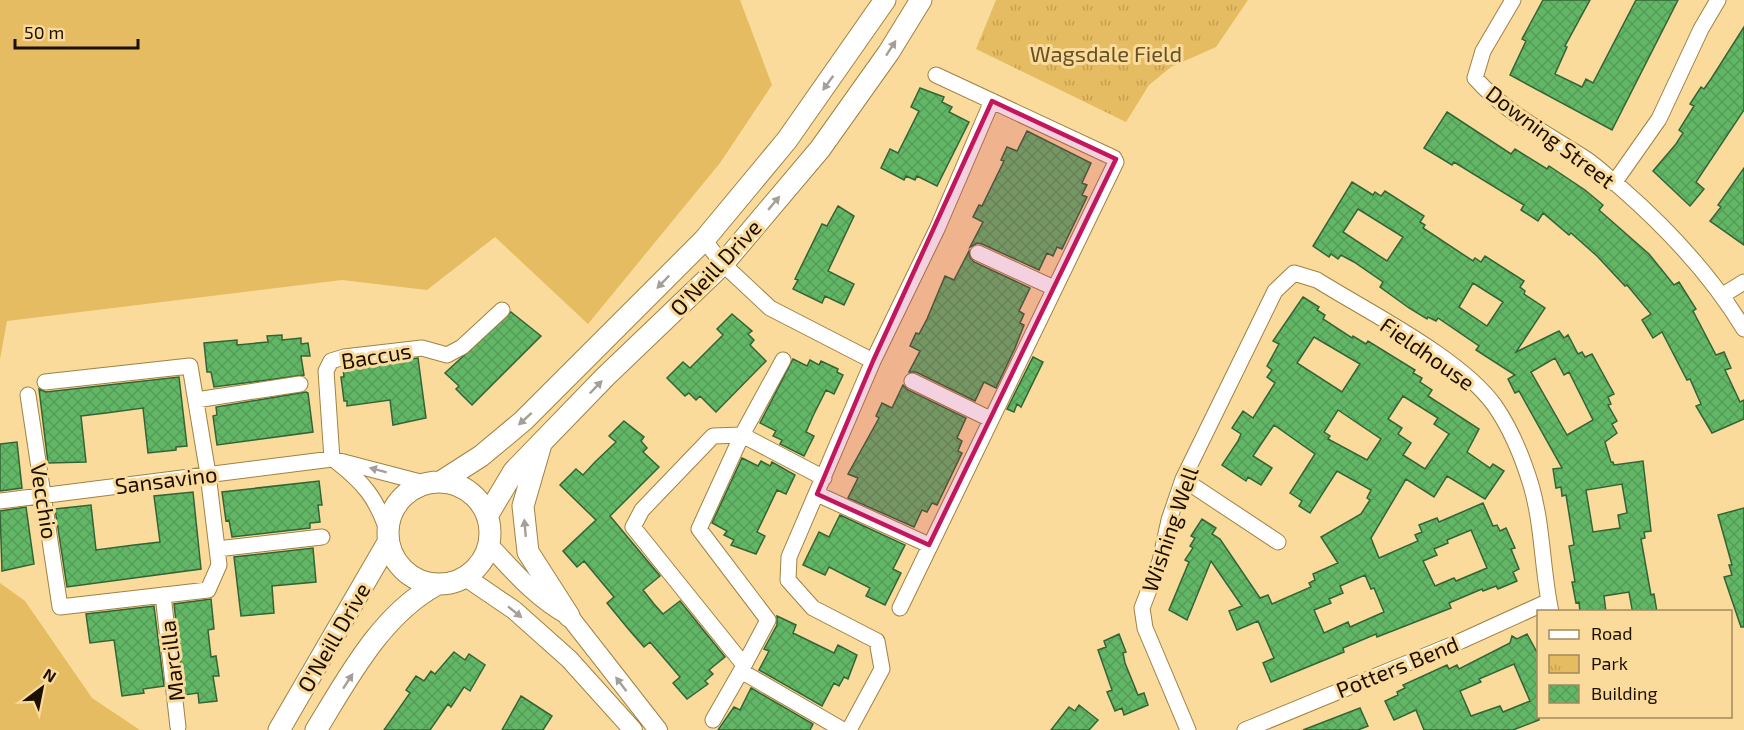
<svg xmlns="http://www.w3.org/2000/svg" width="1744" height="730" viewBox="0 0 1744 730" font-family="'Exo 2',sans-serif">
  <style>
    .grass { fill: #e5bc61 }
    .park { fill: url(#park-tufts) }
    .building { fill: url(#building-cross-hatch); stroke: #346436; stroke-width: 1.5; fill-rule: evenodd }
    .lines { fill: none; stroke-linecap: round; stroke-linejoin: round }
    .minor-casing { stroke: #9f8244; stroke-width: 17 }
    .tertiary-casing { stroke: #9f8244; stroke-width: 20 }
    .secondary-casing { stroke: #9f8244; stroke-width: 23 }
    .minor { stroke: #fff; stroke-width: 15 }
    .tertiary { stroke: #fff; stroke-width: 18 }
    .secondary { stroke: #fff; stroke-width: 21 }
    .oneway { fill: #a49f99 }
    .marked { fill: #c2185b; fill-opacity: 0.2; stroke: #c2185b; stroke-width: 4.5; stroke-linejoin: round }
    .labels { text-anchor: middle; dominant-baseline: central; stroke-width: 6; stroke-linejoin: round; paint-order: stroke }
    .park-label { font-size: 22px; fill: #665224; stroke: #fadb9b }
    .street-label { font-size: 22px; fill: #1c1000; stroke: #fadb9b }
  </style>
  <defs>
    <pattern id="park-tufts" width="24" height="20" patternUnits="userSpaceOnUse" patternTransform="scale(1.5)"><rect width="24" height="20" fill="#e5bc61"/><path d="M3 7l-1-3M5 7V3M7 7l1-3M15 17l-1-3M17 17v-4M19 17l1-3" fill="none" stroke="#c4a152"/></pattern>
    <pattern id="building-cross-hatch" width="8" height="8" patternUnits="userSpaceOnUse" patternTransform="scale(1.5)"><rect width="8" height="8" fill="#62b766"/><path d="M0 0l8 8M0 8l8-8" fill="none" stroke="#549c57"/></pattern>
  </defs>
  <rect width="100%" height="100%" fill="#fadb9b"/>
  <path class="grass" d="M0 0H740L772 85 720 163 588 324 495 237 427 290 342 280 7 321 0 359Z
    M0 583 25 601 92 698 140 730H0Z"/>
  <path class="park" d="M996 0H1248L1216 47 1171 67 1149 85 1126 122 976 49Z"/>
  <path class="building" d="M1543 0H1590L1565 46 1567 47 1555 74 1582 87 1586 79 1593 83 1636 0H1678L1612 130 1510 75 1526 41 1522 39Z
    M1744 27V110L1696 182 1704 189 1690 206 1653 171 1676 144 1683 133 1679 130 1694 106 1690 104 1701 87 1704 89 1711 79Z
    M920 88 944 97 942 102 952 107 949 112 969 122 937 186 917 176 915 180 906 176 904 180 881 168 890 149 898 153 919 111 911 107Z
    M1447 112 1511 154 1515 149 1547 169 1549 166 1585 190 1603 205 1599 210 1649 254 1674 285 1679 282 1696 309 1693 311 1716 355 1724 352 1731 368 1725 370 1740 402 1744 400V419L1712 433 1696 406 1701 404 1690 379 1687 380 1662 332 1653 338 1642 320 1651 314 1627 285 1625 286 1597 256 1571 233 1569 235 1543 213 1538 221 1521 210 1524 205 1454 162 1452 165 1424 148Z
    M1027 131 1091 163 1082 183 1087 185 1082 195 1087 197 1062 249 1057 247 1053 256 1047 253 1039 270 982 244 977 243 970 247 983 222 973 217 979 205 982 206 1004 161 1001 160 1007 147 1017 151Z
    M1744 168V245L1710 221 1721 207 1718 205Z
    M1352 182 1373 195 1375 192 1381 196 1385 191 1424 216 1420 222 1425 225 1423 228 1473 261 1475 258 1481 262 1485 256 1524 281 1520 287 1525 291 1524 294 1545 308 1516 352 1559 331 1564 338 1568 335 1578 354 1582 352 1585 357 1592 354 1614 394 1608 397 1611 404 1608 405 1617 421 1612 424 1617 433 1605 442 1611 462H1613L1614 465 1643 461 1651 531 1644 532 1645 538 1641 539 1651 595 1654 594 1657 612H1635L1632 609 1629 592 1604 596 1606 612H1580L1579 602 1576 603 1572 582H1575L1569 546 1574 545 1566 495 1562 496 1561 487 1556 488 1553 469 1562 468 1519 391 1515 393 1508 379 1515 375 1476 350 1479 346 1438 318 1436 321 1428 317 1427 319 1409 308 1380 287 1383 282 1354 262 1341 255 1338 259 1331 254 1329 257 1313 246ZM1358 209 1403 237 1387 261 1343 232ZM1473 283 1503 302 1487 326 1459 307ZM1555 358 1564 375 1569 372 1593 420 1567 435 1531 372ZM1622 484 1627 513 1618 515 1620 528 1593 532 1586 490Z
    M838 206 854 216 828 271 854 284 844 305 825 296 822 303 793 289 798 280 795 279 822 224 827 226Z
    M969 251 970 258 974 262 1030 288 1019 311 1024 314 1020 323 1024 325 1015 348 996 388 984 382 975 401 916 372H909L920 351 910 346 916 333 919 334 927 319 945 276 954 280Z
    M1303 297 1319 307 1317 310 1325 315 1323 319 1352 338 1353 336 1366 344 1368 341 1415 370 1413 373 1422 378 1420 382 1432 390 1428 396 1479 429 1467 452 1490 468 1493 464 1504 471 1485 499 1447 476 1434 497 1406 479 1371 538 1379 558 1418 541 1415 535 1422 532 1419 525 1437 518 1439 522 1483 503 1493 526 1497 525 1500 531 1506 528 1515 548 1511 549 1519 569 1513 572 1517 581 1498 589 1496 586 1483 591 1482 589 1449 603 1451 608 1377 637 1376 634 1343 648 1344 652 1271 682 1263 663 1274 658 1258 621 1237 630 1229 611 1242 606 1211 561 1187 620 1169 610 1189 562 1185 560 1193 548 1190 546 1195 538 1191 536 1202 519 1216 528 1212 534 1220 539 1260 598 1268 595 1272 604 1311 587 1309 583 1315 580 1313 574 1338 563 1321 537 1361 514 1370 500 1367 498 1371 490 1337 471 1310 513 1299 506 1302 501 1290 493 1315 454 1274 425 1253 456 1272 468 1261 485 1248 477 1246 481 1222 465 1238 441 1241 434 1232 428 1243 411 1253 418 1275 383 1267 377 1272 370 1267 366 1279 344 1273 341ZM1314 337 1360 364 1342 392 1297 363ZM1403 396 1438 418 1434 424 1449 434 1425 469 1403 455 1411 443 1398 434 1402 428 1388 419ZM1338 410 1381 439 1367 460 1328 439 1330 436 1324 432ZM1471 530 1487 568 1456 581 1454 578 1435 586 1423 561 1437 555 1434 549 1448 543 1447 540ZM1365 575 1371 589 1374 588 1384 612 1350 627 1348 622 1324 633 1314 610 1331 603 1329 599 1343 593 1340 586Z
    M511 312 541 336 472 405 456 389 459 386 445 373Z
    M732 314 752 331 748 334 754 340 750 345 766 361 716 412 700 396 696 400 689 393 685 396 667 378 683 362 690 368 723 335 717 329Z
    M282 335V340L301 338V344L308 343 310 356H301L304 375 214 387 211 372H207L204 343 237 340V345L268 342 267 336Z
    M1033 357 1043 362 1021 407 1017 404 1014 412 1007 409Z
    M418 358 426 418 393 425 390 400 347 406V401H344L341 377H344L343 368Z
    M793 359 807 366 810 360 819 365 821 361 838 369 837 372 843 375 834 394 826 390 813 416 806 432 814 436 804 456 780 444 782 440 773 436 776 431 760 423Z
    M179 377 187 446 176 447V450L148 453 143 408 106 413 81 416 86 462 48 463 39 389 46 392Z
    M903 385 908 390 966 418 957 438 962 441 958 451 962 453 937 505 932 503 927 512 922 510 914 527 848 498 858 478 848 474 879 418 876 416 882 403 892 408Z
    M306 392 308 393 313 432 217 445 213 416 217 415 216 407Z
    M624 421 644 437 641 441 647 448 643 452 659 467 610 516 660 576 643 590 654 604 663 614 680 601 725 657 709 670 713 674 705 681 708 684 687 699 673 683 680 677 669 664 650 642 644 647 630 631 607 603 614 597 584 561 577 567 563 551 596 520 560 485 576 469 583 475 595 462 616 442 609 436Z
    M17 442 22 488 0 491V444Z
    M742 458 758 466 761 461 770 466 772 462 795 475 786 494 777 490 757 532 765 536 756 554 731 545 734 540 724 535 727 531 712 523Z
    M319 481 322 505H318L320 522 310 523V528L232 537 229 520 226 521 222 492Z
    M193 492 201 569 67 587 55 509 91 505 96 550 134 545 160 542 154 496Z
    M26 507 34 564 2 571 0 511Z
    M1744 508V627H1741L1724 577 1732 575 1729 565H1732L1718 515Z
    M840 515 905 545 893 569 901 573 885 605 866 596 870 588 829 567 825 575 803 565 819 532 829 537Z
    M313 548 316 582 272 586 274 613 241 616 234 557Z
    M211 599 214 629 208 630 211 657 216 656 219 676H213L217 701 199 703 198 693 184 695 174 604Z
    M154 606 164 686 143 689 144 693 122 696 114 640 90 643 86 614Z
    M777 616 796 625 793 633 834 653 838 645 857 655 848 679 844 677 839 686 834 683 822 706 759 670 769 651 764 649 777 625Z
    M1119 634 1126 652 1123 653 1125 663 1138 695 1144 693 1148 705 1124 715 1122 708 1115 711 1107 692 1112 690 1098 650 1106 647 1104 641Z
    M1527 634 1539 656V720L1513 730H1424L1416 710 1394 720 1385 701 1398 695 1397 692 1405 688 1403 685 1447 665 1449 669 1457 665 1459 669 1510 643 1512 636 1517 639ZM1514 664 1530 701 1503 712 1500 706 1471 716 1460 691 1481 682 1479 679Z
    M454 652 465 660 469 654 485 665 470 691 464 687 451 707 448 704 430 730H384L410 693 406 690 416 676 424 681 431 671 435 674Z
    M751 688 813 724 810 730H718L734 707 740 710Z
    M521 696 552 716 543 730H502Z
    M1079 705 1098 720 1089 730H1051L1069 707 1075 711Z
    M1360 708 1368 726 1358 730H1303Z"/>
  <g class="lines">
    <g class="minor-casing">
      <path id="minor" d="M1513 0 1483 51 1475 78C1507 114 1546 133 1586 159 1598 167 1609 178 1621 188 1669 230 1711 275 1744 329
        M1614 183 1659 119 1701 29 1718 0
        M704 240 723 264 770 308 873 361
        M978 253 1054 288
        M1723 295 1744 282
        M783 360 742 435 699 529 768 620 741 671 843 730
        M912 381 990 419
        M28 395 60 607 208 590 219 565 208 474 190 366 45 382
        M196 400 300 384
        M332 459 326 371 331 361 344 357 422 348 447 355 462 347 502 310
        M337 462C364 483 376 498 387 530
        M1183 479 1278 542
        M817 494 929 545
        M0 501 332 459 424 483
        M217 549 322 537
        M163 595 178 727
        M900 608 1116 162 1114 158 936 75
        M744 665 633 527 642 510 713 436 742 435 824 478
        M713 720 741 671
        M849 730 882 669 877 641 813 608 788 580 789 557 873 361 937 229 992 101
        M1188 730 1145 628 1142 608 1160 561 1169 520 1183 479 1275 291 1294 273 1317 280C1368 312 1461 358 1495 406 1511 429 1523 459 1531 485 1543 526 1542 570 1551 612
        M1245 730 1461 641 1549 601"/>
    </g>
    <g class="tertiary-casing">
      <path id="tertiary" d="M490 546C513 571 538 600 569 616L658 730
        M467 578 514 610 569 659 633 730"/>
    </g>
    <g class="secondary-casing">
      <path id="secondary" d="M541 444 523 506 528 552 569 616
        M442 481 481 456 523 421 704 240 787 140 885 0
        M388 533a51 51 0 1 1 102 0a51 51 0 1 1-102 0Z
        M487 516 514 471 605 377 723 264 820 149 889 52 921 0
        M279 730 387 544
        M316 730C348 678 381 615 436 585"/>
    </g>
    <use href="#minor" class="minor"/>
    <use href="#tertiary" class="tertiary"/>
    <use href="#secondary" class="secondary"/>
  </g>
  <defs><path id="oneway-solid" d="M-6-.8H1V-3.2L6.5 0L1 3.2V.8H-6Z" transform="scale(1.5)"/></defs>
  <g class="oneway">
    <use href="#oneway-solid" transform="translate(891 48) rotate(-57)"/>
    <use href="#oneway-solid" transform="translate(828 83) rotate(126)"/>
    <use href="#oneway-solid" transform="translate(774 203) rotate(-50)"/>
    <use href="#oneway-solid" transform="translate(663 282) rotate(134)"/>
    <use href="#oneway-solid" transform="translate(596 387) rotate(-46)"/>
    <use href="#oneway-solid" transform="translate(525 419) rotate(138)"/>
    <use href="#oneway-solid" transform="translate(378 470) rotate(-165)"/>
    <use href="#oneway-solid" transform="translate(525 528) rotate(-95)"/>
    <use href="#oneway-solid" transform="translate(515 612) rotate(39)"/>
    <use href="#oneway-solid" transform="translate(348 681) rotate(-57)"/>
    <use href="#oneway-solid" transform="translate(621 684) rotate(-127)"/>
  </g>
  <path class="marked" d="M992 101 1116 159 929 545 817 494 873 361Z"/>
  <g class="labels">
    <g class="park-label">
      <text x="1106" y="53">Wagsdale Field</text>
    </g>
    <g class="street-label">
      <text transform="translate(1551 136) rotate(37)">Downing Street</text>
      <text transform="translate(715 267) rotate(-47)">O'Neill Drive</text>
      <text transform="translate(1428 353) rotate(35)">Fieldhouse</text>
      <text transform="translate(376 355) rotate(-9)">Baccus</text>
      <text transform="translate(166 479) rotate(-7)">Sansavino</text>
      <text transform="translate(45 501) rotate(81)">Vecchio</text>
      <text transform="translate(1169 529) rotate(-71)">Wishing Well</text>
      <text transform="translate(333 637) rotate(-60)">O'Neill Drive</text>
      <text transform="translate(171 661) rotate(-97)">Marcilla</text>
      <text transform="translate(1397 666) rotate(-22)">Potters Bend</text>
    </g>
  </g>
  <rect x="1537" y="610" width="195" height="108" fill="#fadb9b" stroke="#a18a5d" stroke-width="1.5"/>
  <rect x="1549" y="630" width="30" height="9" fill="#ffffff" stroke="#a18a5d" stroke-width="1.5"/>
  <text x="1591" y="640" font-size="18" fill="#1c1000">Road</text>
  <rect x="1549" y="655" width="30" height="18" fill="url(#park-tufts)" stroke="#a18a5d" stroke-width="1.5"/>
  <text x="1591" y="670" font-size="18" fill="#1c1000">Park</text>
  <rect x="1549" y="685" width="30" height="18" fill="url(#building-cross-hatch)" stroke="#a18a5d" stroke-width="1.5"/>
  <text x="1591" y="700" font-size="18" fill="#1c1000">Building</text>
  <g transform="translate(42 688) rotate(32)" stroke="#fadb9b" stroke-width="4.5" paint-order="stroke">
  <path d="M0-4.5L10 22L0 15L-10 22Z" fill="#1c1000"/>
  <text y="-9" font-size="16" font-weight="bold" text-anchor="middle" fill="#1c1000">N</text>
  </g>
  <path d="M15 39v9h123v-9" fill="none" stroke="#1c1000" stroke-width="3"/>
  <text x="24" y="39" font-size="18" fill="#1c1000" stroke="#fadb9b" stroke-width="4.5" paint-order="stroke">50 m</text>
</svg>
